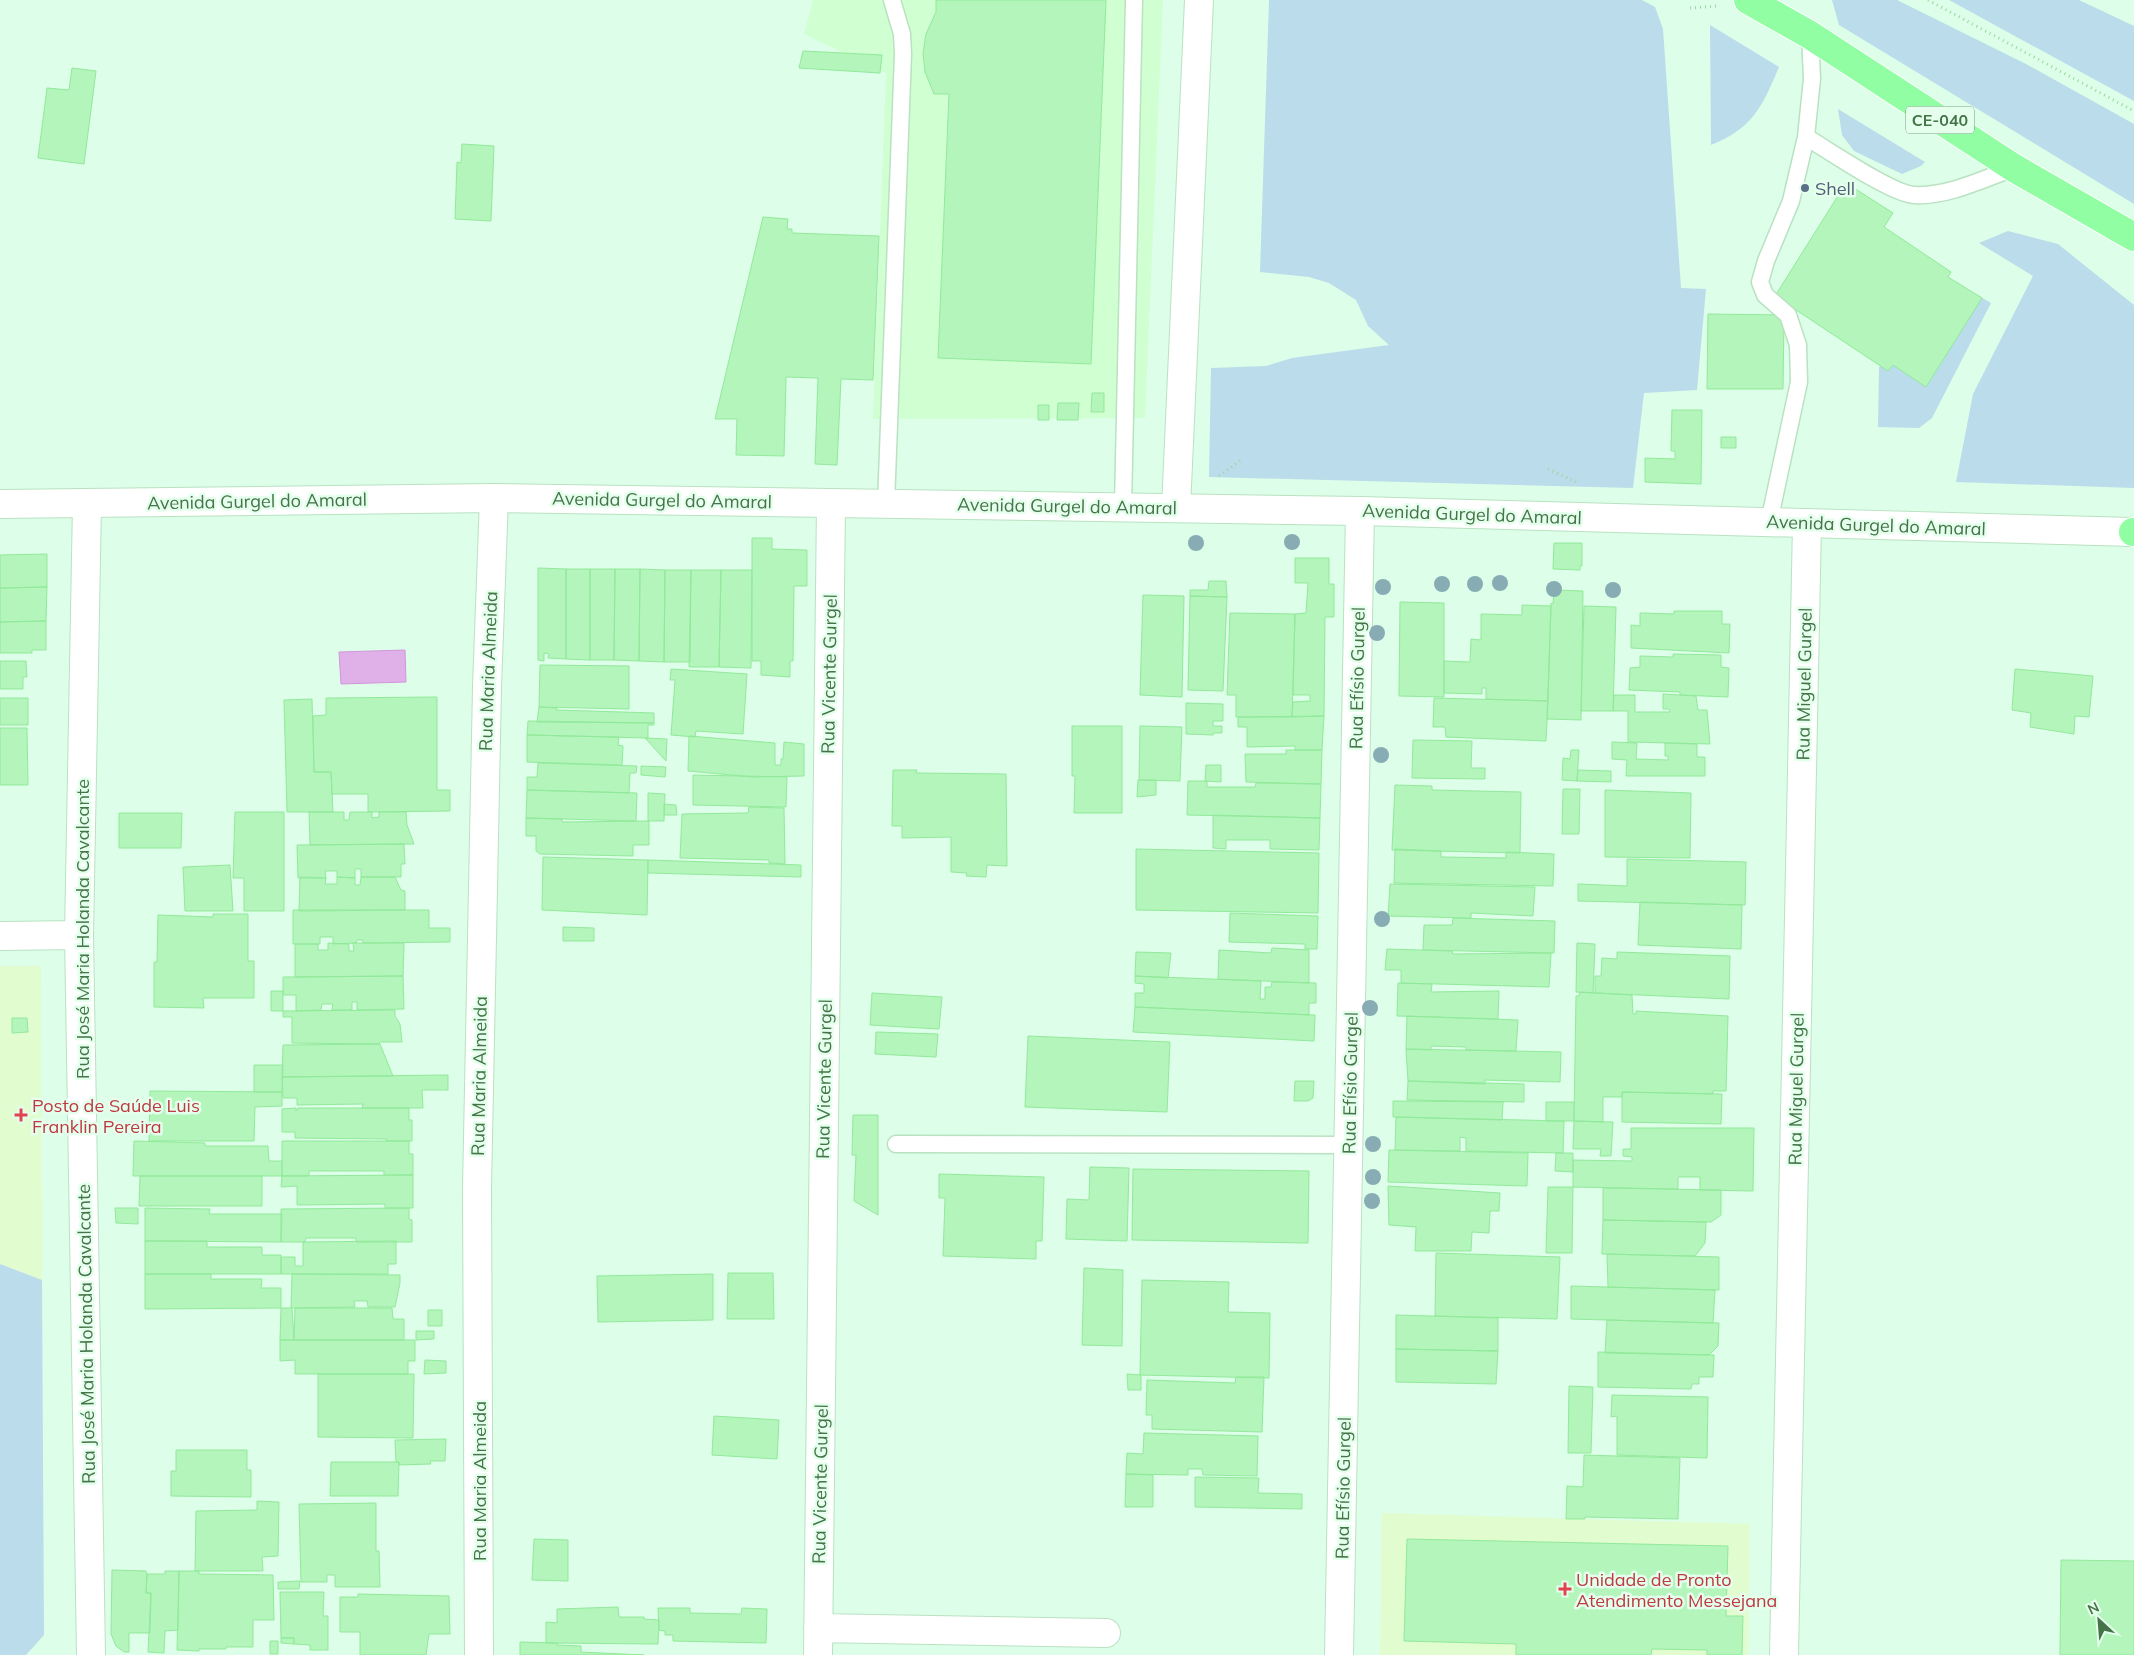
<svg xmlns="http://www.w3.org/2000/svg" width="2134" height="1655" viewBox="0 0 2134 1655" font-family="Mulish,sans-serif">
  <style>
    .commercial { fill: #d0ffd1 }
    .medical { fill: #e1fccf }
    .green { fill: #bbdceb }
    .water { fill: #e0b1e8; stroke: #d296da }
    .building { fill: #b3f5ba; stroke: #92e99b }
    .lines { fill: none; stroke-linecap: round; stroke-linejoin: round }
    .service-casing { stroke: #b9e2c1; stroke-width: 19 }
    .minor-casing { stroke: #b9e2c1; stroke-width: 30 }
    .tertiary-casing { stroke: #b9e2c1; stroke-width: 30 }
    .trunk-casing { stroke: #fff; stroke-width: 30 }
    .path { stroke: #97d99e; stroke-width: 3; stroke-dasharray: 1 4; stroke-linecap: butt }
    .service { stroke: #fff; stroke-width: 16 }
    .minor { stroke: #fff; stroke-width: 28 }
    .tertiary { stroke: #fff; stroke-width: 28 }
    .trunk { stroke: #92fea3; stroke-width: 28 }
    .tree { fill: #87acb3 }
    .service-dot { fill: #5c6f8a; stroke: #e5ffed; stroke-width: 2 }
    .health-dot { fill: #e0444e; stroke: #e5ffed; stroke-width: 2 }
    .labels { text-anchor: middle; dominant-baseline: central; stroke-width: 5; stroke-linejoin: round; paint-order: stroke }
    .shield { fill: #e5ffed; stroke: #749e7a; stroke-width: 1 }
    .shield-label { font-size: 16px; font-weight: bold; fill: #447448 }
    .service-label { font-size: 18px; fill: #4e5e75; stroke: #e5ffed; text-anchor: start }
    .street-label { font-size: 18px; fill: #447448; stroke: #e5ffed }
    .health-label { font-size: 18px; fill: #be3a42; stroke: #e5ffed; text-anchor: start }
  </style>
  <rect width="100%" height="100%" fill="#ddfee8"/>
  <path class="commercial" d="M813 0H1163L1145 418 873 419 886 73 804 34Z"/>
  <path class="medical" d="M0 966H41L42 1280 0 1264Z
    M1382 1513 1750 1524 1748 1655H1380Z"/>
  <path class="green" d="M1269 0H1642L1655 7 1663 29 1681 288 1706 289 1697 390 1644 393 1633 488 1209 477 1211 368 1266 366 1292 358 1389 345 1368 326 1356 300 1329 283 1309 277 1260 272Z
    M1832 0H1897L2026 64 2134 124V204L1839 25Z
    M1949 0H2079L2134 26V101Z
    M1710 25 1779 67C1762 107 1753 128 1711 145Z
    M1838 109 1925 162 1921 166 1902 174 1854 151 1842 135Z
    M2008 231 2058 244 2134 305V488L1956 482 1973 394 2033 276 1979 243Z
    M1974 293 1991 303 1932 418 1919 428 1878 427 1879 367Z
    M0 1264 42 1280 44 1635 26 1655H0Z"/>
  <path class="water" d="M405 650 406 682 341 684 339 652Z"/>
  <path class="building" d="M936 0H1106L1091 364 938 358 949 94H934L925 72 923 53 926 34 936 12Z
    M803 51 882 55 880 73 799 68Z
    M72 68 96 71 84 164 38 158 47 88 69 90Z
    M462 144 494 146 491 221 455 219 457 162 461 163Z
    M1846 183 1893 213 1884 227 1951 272 1948 277 1982 298 1926 387 1893 365 1888 371 1775 296Z
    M763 217 788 219 787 229H792V233L879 236 873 380 841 379 837 465 815 464 818 378 786 377 784 456 736 455 737 419H715Z
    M1708 314 1784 315 1783 389H1707Z
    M1092 393H1104V412H1091Z
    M1058 403H1079L1078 420H1057Z
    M1038 405H1049V420H1038Z
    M1672 410H1702L1701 484 1645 482V458L1675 459V451H1671Z
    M1721 437H1736V448H1721Z
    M752 538H772V549L807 550V586H794L793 661H790V677L761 675V661H752Z
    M1554 543H1582V566H1580V570L1553 569Z
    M47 554V587L0 588V555Z
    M1295 558H1329V584H1334V617H1325L1324 716 1292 717 1293 702 1310 701V695H1293L1295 614 1306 613 1308 583H1295Z
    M538 568 566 569V659L548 658 549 654 544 653V661L538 660Z
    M566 569H590V660L566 659Z
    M590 569H615L614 660H590Z
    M615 569H640L639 661 614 660Z
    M640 569 665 570 664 662 639 661Z
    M665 570H691L690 662H664Z
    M691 570H721L719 667H689Z
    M721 570H752L751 668 719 667Z
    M1209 581H1226L1227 597 1190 596V590H1208Z
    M47 587 46 621 0 622V588Z
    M1554 590 1583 591 1581 720 1547 719 1551 603 1553 604Z
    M1143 595 1184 596 1182 697 1140 695Z
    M1190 596 1227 597 1223 691 1188 690Z
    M1400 602 1444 603V697L1399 696Z
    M1522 605 1551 606 1548 701 1486 699V688H1482V694L1444 693V661L1470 662 1471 639 1481 640V614L1522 615Z
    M1584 606 1616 607 1613 711H1581Z
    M1674 611H1722V624H1730L1729 653 1631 648V625L1640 626V613L1674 614Z
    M1230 613 1295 614 1292 717H1236V695H1227Z
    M46 621V650H32V653H0V622Z
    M1673 654 1721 655V667L1729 668 1728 697 1680 695V692L1629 690 1630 668 1640 667V656L1673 657Z
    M0 661H26L27 677H23V689H0Z
    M540 665 629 666V709L539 707Z
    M671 669 747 674 743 734 696 731 695 737 671 735 675 680H670Z
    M2015 669 2093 676 2089 717 2075 716 2074 734 2030 727 2031 713 2012 710Z
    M1663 694 1696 696 1698 710H1707L1710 744 1628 742V711H1613L1614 695H1635V712H1670L1669 709H1663Z
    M437 697V790H450V811L368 812V794H332L331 772H314L313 716 326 715V698Z
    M0 698H28V725H0Z
    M1434 698 1548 701 1546 741 1446 737 1445 727H1433Z
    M312 699 314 772H331L333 812H287L284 700Z
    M1186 703 1223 704V721H1213V726H1222V733H1214L1213 735 1186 734Z
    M539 707 557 708 556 710 654 713V723L537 722Z
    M1324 716 1322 750H1295V746L1247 747V727H1238V717Z
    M528 721 654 723V725H648V738L529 735H527Z
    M1072 726H1122V813H1074L1075 776H1072Z
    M1140 726 1182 727 1180 781 1139 780Z
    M0 728H27L28 785H0Z
    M527 735 619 737 618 745 623 746 622 765 527 762Z
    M689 736 775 743V765H781V759H783L784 742 804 744V776L753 777 688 771Z
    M645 738 667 739 666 761Z
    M1413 740 1472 741 1471 768H1485V779L1412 778Z
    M1612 742 1637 743 1636 759 1668 760V756H1665V743L1697 744V757H1705V776H1626L1627 760 1612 759Z
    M1286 750H1322L1321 784 1246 782 1245 754H1286Z
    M1571 750H1579L1577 781 1562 780 1563 758 1570 759Z
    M538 763 637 766 636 773H630L629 793 527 790V777H537Z
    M1206 765H1221V782L1205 781Z
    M641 766 666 767 665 777 641 775Z
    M893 770H917L916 773 1006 774 1007 866 987 865 986 877 966 876 967 873 951 872V837L902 838V826H892Z
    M1578 770 1611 771V782L1577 781Z
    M693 775 787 777 786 807 693 805Z
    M1138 780H1156V795L1137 797Z
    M1188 781H1207V787H1255L1256 783 1321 784 1320 818 1187 815Z
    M1395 785 1432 786V790L1521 792 1520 853 1392 850Z
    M1563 789H1580L1579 834H1562Z
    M527 790 637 793 636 821 526 818Z
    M1605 790 1691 793 1690 858 1605 857Z
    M648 793 665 794 664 821H648Z
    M664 804 676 805 677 815H664Z
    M749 807 784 808 785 864 769 863V860L680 858 682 814 748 813Z
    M235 812H284V911H244V878H233Z
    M309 812H344V820H349L350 812H372V818L379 817V812H406L407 825 414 844 310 845Z
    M119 813H182L181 848H119Z
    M1213 815 1320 818 1319 850 1270 849V840H1226V849L1213 848Z
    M526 818 562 819V822L649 821V845H633V856L540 854 536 851V836H526Z
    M404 844 405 864H401V877H361V869H355V878L337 877V871H325L326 878H298L297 845Z
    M1136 849 1319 853 1318 913 1136 910Z
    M1395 849 1441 851V857L1506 858V852L1554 854 1553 886 1394 883Z
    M543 857 648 860 647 915 542 910Z
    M1627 859 1746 862 1745 905 1578 901V884L1627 886Z
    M648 860 801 865V877L648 873Z
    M230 865 233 911H185L183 867Z
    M300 877 326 878 325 884H337V877L355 878V885H360L361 877H395L401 890 405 891V910L299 911Z
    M1390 884 1535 887 1533 916 1471 913V918L1388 916Z
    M1640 902 1742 905 1741 949 1638 945Z
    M293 910H429V928H450V942L363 943V940H357L356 943 333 944V937H320V944H293Z
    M1230 913 1318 916 1317 949H1305V944L1229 942Z
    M213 914H248V961H254V998H203L204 1008 154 1007V962H157L158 915 213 917Z
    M1453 918 1555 921 1554 953 1423 950 1424 925H1452Z
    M563 927 594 928V941H563Z
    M328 943 349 944V951H354L353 943H404L403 976 295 977V944H318V950H328Z
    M1577 943 1595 944 1593 993 1576 992Z
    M1272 948 1309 950V983L1218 979 1219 950 1271 953Z
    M1387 949 1452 951 1453 954 1551 953 1549 987 1401 983V970H1385Z
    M1136 952 1171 953 1168 978 1135 976Z
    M1617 952 1730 956 1729 999 1595 993V976H1601L1602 958 1617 959Z
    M403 976 404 1009 357 1010V1002H352V1010H332L333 1004H322L321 1010 296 1011V995H283V977Z
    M1135 976 1261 981 1260 999H1265V987H1271L1272 982 1316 983V1003H1309V1015L1135 1007V993H1144V984L1135 983Z
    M1398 983 1432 984 1431 992 1499 991 1498 1019 1397 1016Z
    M271 991H283V1011H271Z
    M1580 992 1632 995 1633 1014H1636V1011L1728 1016 1726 1091H1713V1094L1622 1092V1097H1603V1122L1574 1121 1576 996H1579Z
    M872 993 942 997 939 1029 870 1025Z
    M1135 1007 1315 1015 1314 1041 1133 1032Z
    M395 1010V1016L400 1024 402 1042H380L379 1044 292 1043V1017H283V1011Z
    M1407 1016 1518 1020 1516 1051 1466 1050V1047L1431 1046V1050L1406 1049Z
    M12 1018H27L28 1032 12 1033Z
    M876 1032 938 1034 936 1057 875 1054Z
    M1028 1036 1170 1042 1167 1112 1025 1107Z
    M380 1044 393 1076 282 1077 283 1045Z
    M1406 1049 1561 1052 1560 1082 1485 1080V1084L1408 1081Z
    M254 1065H283L282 1092H254Z
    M448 1075V1090H422L423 1108H362L363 1104 297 1105V1098H283L282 1077Z
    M1295 1081H1314L1313 1098 1308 1101H1294Z
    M1408 1081 1524 1084V1102L1407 1100Z
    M150 1091 282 1092V1106L255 1107 254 1141H149Z
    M1622 1092 1722 1094 1721 1124 1622 1122Z
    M1393 1101 1503 1102 1502 1120 1393 1117Z
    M1546 1102H1574V1121H1546Z
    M296 1108V1111L298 1108H409V1120H412V1141H386L387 1139 295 1138V1132H282V1109Z
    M853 1115H878V1215L854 1201 856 1155H852Z
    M1396 1117 1564 1121 1563 1153 1466 1151V1138L1460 1137V1151L1395 1150Z
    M1574 1121 1613 1122 1611 1156H1600L1601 1149H1573Z
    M1631 1128H1754L1753 1191 1700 1190V1177H1678V1189L1573 1187V1160L1632 1161V1157L1623 1156V1149H1631Z
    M134 1141 205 1143V1146H268L269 1161H282V1176H133Z
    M282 1141H409V1154H413V1175H384V1171H309V1176H282Z
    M1389 1150 1528 1153 1527 1186 1388 1182Z
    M1556 1153H1573V1172L1555 1171Z
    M1090 1167 1129 1168 1127 1241 1066 1239 1067 1199 1089 1200Z
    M1133 1169 1309 1171 1308 1243 1132 1240Z
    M939 1174 1044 1177 1042 1241H1036V1259L943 1256 945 1198H939Z
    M413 1175V1208H385V1204L297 1205V1186L281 1187 282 1176Z
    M140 1176H262V1206H139Z
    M1388 1186 1500 1193 1499 1211H1490L1489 1233 1472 1232 1471 1251H1415L1416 1227 1389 1225Z
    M1548 1187H1573L1572 1253H1546Z
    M1603 1188 1721 1190V1215L1711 1222H1706L1603 1220Z
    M115 1208H138V1224L116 1223Z
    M145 1208 210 1209 209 1214H282L281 1242 145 1241Z
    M409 1208V1219L412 1220V1242H356V1238H306L305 1242H281V1209Z
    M1603 1220 1706 1222 1705 1243 1695 1256 1602 1254Z
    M145 1241H207V1247H262V1255H281V1274H145Z
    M396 1241V1264H388V1274H281V1257H295V1266H303V1242Z
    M1436 1253 1560 1257 1557 1319 1435 1316Z
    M1607 1254 1719 1257V1290L1608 1287Z
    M1084 1268 1123 1270 1122 1346 1082 1345Z
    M728 1273H773L774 1319H727Z
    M145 1274H211V1279H262L261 1288H281V1308L145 1309Z
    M292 1274 400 1275V1283L395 1307H368L367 1301H354L355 1307 291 1308Z
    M713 1274V1320L598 1322 597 1276Z
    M1142 1280 1229 1282 1228 1312 1270 1313 1269 1378 1140 1375Z
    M1571 1286 1715 1290 1713 1323 1571 1319Z
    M281 1308H292L294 1340H280Z
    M295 1308H392L393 1319H404V1340H294Z
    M428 1310H442V1326H428Z
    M1396 1315 1498 1318V1351L1396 1349Z
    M1607 1320 1719 1323 1718 1346 1709 1355 1605 1353Z
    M416 1331H434V1339L416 1340Z
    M280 1340H415V1361H408V1374H295V1360L280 1361Z
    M1396 1349 1498 1351 1496 1384 1396 1382Z
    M1598 1352 1714 1355 1713 1377H1699V1384H1692L1691 1389 1598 1387Z
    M425 1360 446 1361V1373L424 1374Z
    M318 1374H414L413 1438 318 1437Z
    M1127 1374 1141 1375V1390H1128Z
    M1236 1377H1264L1262 1432 1152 1429V1415H1146L1147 1380 1235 1383Z
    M1569 1386 1593 1387 1591 1453H1568Z
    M1612 1395 1708 1397 1707 1458 1617 1455V1416L1611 1417Z
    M714 1416 779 1420 777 1459 712 1455Z
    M1144 1433 1258 1436 1257 1476 1203 1475 1202 1469H1188V1475L1126 1474 1127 1453 1143 1454Z
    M446 1439 445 1461H430L431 1464 399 1465V1462H396L395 1440Z
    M176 1450H247V1470H251V1497L171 1496V1471H176Z
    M1584 1455 1680 1458 1678 1519 1585 1517V1519H1566L1567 1486 1583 1487Z
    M331 1462H399L398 1496H330Z
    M1126 1474 1153 1475V1507H1125Z
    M1195 1477 1259 1478 1258 1493 1302 1494V1509L1195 1507Z
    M257 1501 279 1502 278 1556 262 1557 263 1571H195L196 1511 257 1510Z
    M376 1503V1551H379L380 1587H335V1575H327V1582H301L299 1504Z
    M534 1539 568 1540V1581L532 1580Z
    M1407 1539 1728 1546 1726 1616H1743L1742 1655H1707V1650L1652 1649 1651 1655H1516V1644L1404 1641Z
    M2061 1560 2134 1561V1655H2060Z
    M112 1570 146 1571 147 1574 146 1593H151L150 1633H129V1652H124L116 1646 111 1634Z
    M165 1571H179L178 1630 165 1631 164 1653 148 1652 151 1593H146L147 1574H165Z
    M179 1571H199V1574L273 1575 274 1620H253V1647H226V1649H199V1651L177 1650Z
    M300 1581 299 1589H278V1582Z
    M280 1592H324L323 1616H328V1650H310V1645L294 1644V1638H281Z
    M358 1594 449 1596 450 1634H429L426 1655H360V1632H340V1597H358Z
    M618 1607 619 1617H644V1619L659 1620 658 1644 546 1643V1622L557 1623V1609Z
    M658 1608H690V1613L741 1614 742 1608 767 1609 766 1643 673 1641V1635H665V1631L659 1630Z
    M281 1638H294V1644L281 1643Z
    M270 1641H278V1654H270Z
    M520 1642 557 1643V1645L581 1646V1652L644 1655H520Z"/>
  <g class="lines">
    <g class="service-casing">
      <path id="service" d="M1806 137C1828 150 1892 194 1914 195 1947 197 1983 179 2014 168
        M886 504 903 54 902 34 892 0
        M1123 506 1134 0
        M1769 522 1799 382 1798 345 1788 315 1765 295 1760 282 1766 261 1791 201 1806 137 1812 79 1810 35
        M896 1144 1349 1145"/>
    </g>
    <g class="minor-casing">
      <path id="minor" d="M87 504 79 935 91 1655
        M1176 508 1199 0
        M0 936 79 935
        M818 1628 1106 1633
        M479 1655 477 1188 487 687 494 498
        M818 1655 831 503
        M1339 1655 1360 511
        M1784 1655 1807 524"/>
    </g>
    <g class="tertiary-casing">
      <path id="tertiary" d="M0 504 494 498 1360 511 2133 532"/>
    </g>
    <g class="trunk-casing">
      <path id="trunk" d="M1748 0 1810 35 2014 168 2134 237
        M2133 532H2134"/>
    </g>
    <path class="path" d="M1928 0 2134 111
      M1690 8 1717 6
      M1548 469 1576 482
      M1219 476 1241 460"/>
    <use href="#service" class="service"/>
    <use href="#minor" class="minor"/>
    <use href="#tertiary" class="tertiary"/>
    <use href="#trunk" class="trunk"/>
  </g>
  <g class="tree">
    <circle cx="1292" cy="542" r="8"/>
    <circle cx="1196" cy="543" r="8"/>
    <circle cx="1500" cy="583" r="8"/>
    <circle cx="1442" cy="584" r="8"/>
    <circle cx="1475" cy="584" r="8"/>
    <circle cx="1383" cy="587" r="8"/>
    <circle cx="1554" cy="589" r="8"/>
    <circle cx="1613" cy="590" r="8"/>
    <circle cx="1377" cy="633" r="8"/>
    <circle cx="1381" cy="755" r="8"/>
    <circle cx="1382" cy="919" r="8"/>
    <circle cx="1370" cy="1008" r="8"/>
    <circle cx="1373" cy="1144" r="8"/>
    <circle cx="1373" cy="1177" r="8"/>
    <circle cx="1372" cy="1201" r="8"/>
  </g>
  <circle class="service-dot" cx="1805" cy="188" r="5"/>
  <g class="health-dot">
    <path d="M18.5 1107.5h5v5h5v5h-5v5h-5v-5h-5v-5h5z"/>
    <path d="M1562.5 1581.5h5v5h5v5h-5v5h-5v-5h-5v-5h5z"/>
  </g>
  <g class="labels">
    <rect class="shield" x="1906" y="106.5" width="68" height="27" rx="4"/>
    <g class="shield-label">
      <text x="1940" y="120">CE-040</text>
    </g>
    <g class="service-label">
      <text x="1815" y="188">Shell</text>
    </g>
    <g class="street-label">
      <text transform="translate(662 500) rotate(1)">Avenida Gurgel do Amaral</text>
      <text transform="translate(257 501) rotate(-1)">Avenida Gurgel do Amaral</text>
      <text transform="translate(1067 506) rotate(1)">Avenida Gurgel do Amaral</text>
      <text transform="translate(1472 514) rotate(2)">Avenida Gurgel do Amaral</text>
      <text transform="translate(1876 525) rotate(2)">Avenida Gurgel do Amaral</text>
      <text transform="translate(488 671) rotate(-88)">Rua Maria Almeida</text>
      <text transform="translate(829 674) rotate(-89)">Rua Vicente Gurgel</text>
      <text transform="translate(1357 678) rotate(-89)">Rua Efísio Gurgel</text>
      <text transform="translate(1804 684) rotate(-89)">Rua Miguel Gurgel</text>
      <text transform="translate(82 929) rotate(-90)">Rua José Maria Holanda Cavalcante</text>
      <text transform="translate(479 1076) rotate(-89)">Rua Maria Almeida</text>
      <text transform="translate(824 1079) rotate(-89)">Rua Vicente Gurgel</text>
      <text transform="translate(1350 1083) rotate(-89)">Rua Efísio Gurgel</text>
      <text transform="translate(1796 1089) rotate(-89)">Rua Miguel Gurgel</text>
      <text transform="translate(86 1334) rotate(-91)">Rua José Maria Holanda Cavalcante</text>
      <text transform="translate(479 1481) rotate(-90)">Rua Maria Almeida</text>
      <text transform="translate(820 1484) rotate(-89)">Rua Vicente Gurgel</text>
      <text transform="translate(1343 1488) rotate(-89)">Rua Efísio Gurgel</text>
    </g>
    <g class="health-label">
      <text x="32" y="1105">Posto de Saúde Luis<tspan x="32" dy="21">Franklin Pereira</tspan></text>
      <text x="1576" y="1579">Unidade de Pronto<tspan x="1576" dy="21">Atendimento Messejana</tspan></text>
    </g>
  </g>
  <g transform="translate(2099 1620) rotate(334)" stroke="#e5ffed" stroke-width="4" paint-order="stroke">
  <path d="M0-4L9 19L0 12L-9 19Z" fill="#447448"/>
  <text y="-8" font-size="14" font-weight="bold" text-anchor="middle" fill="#447448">N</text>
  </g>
</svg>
